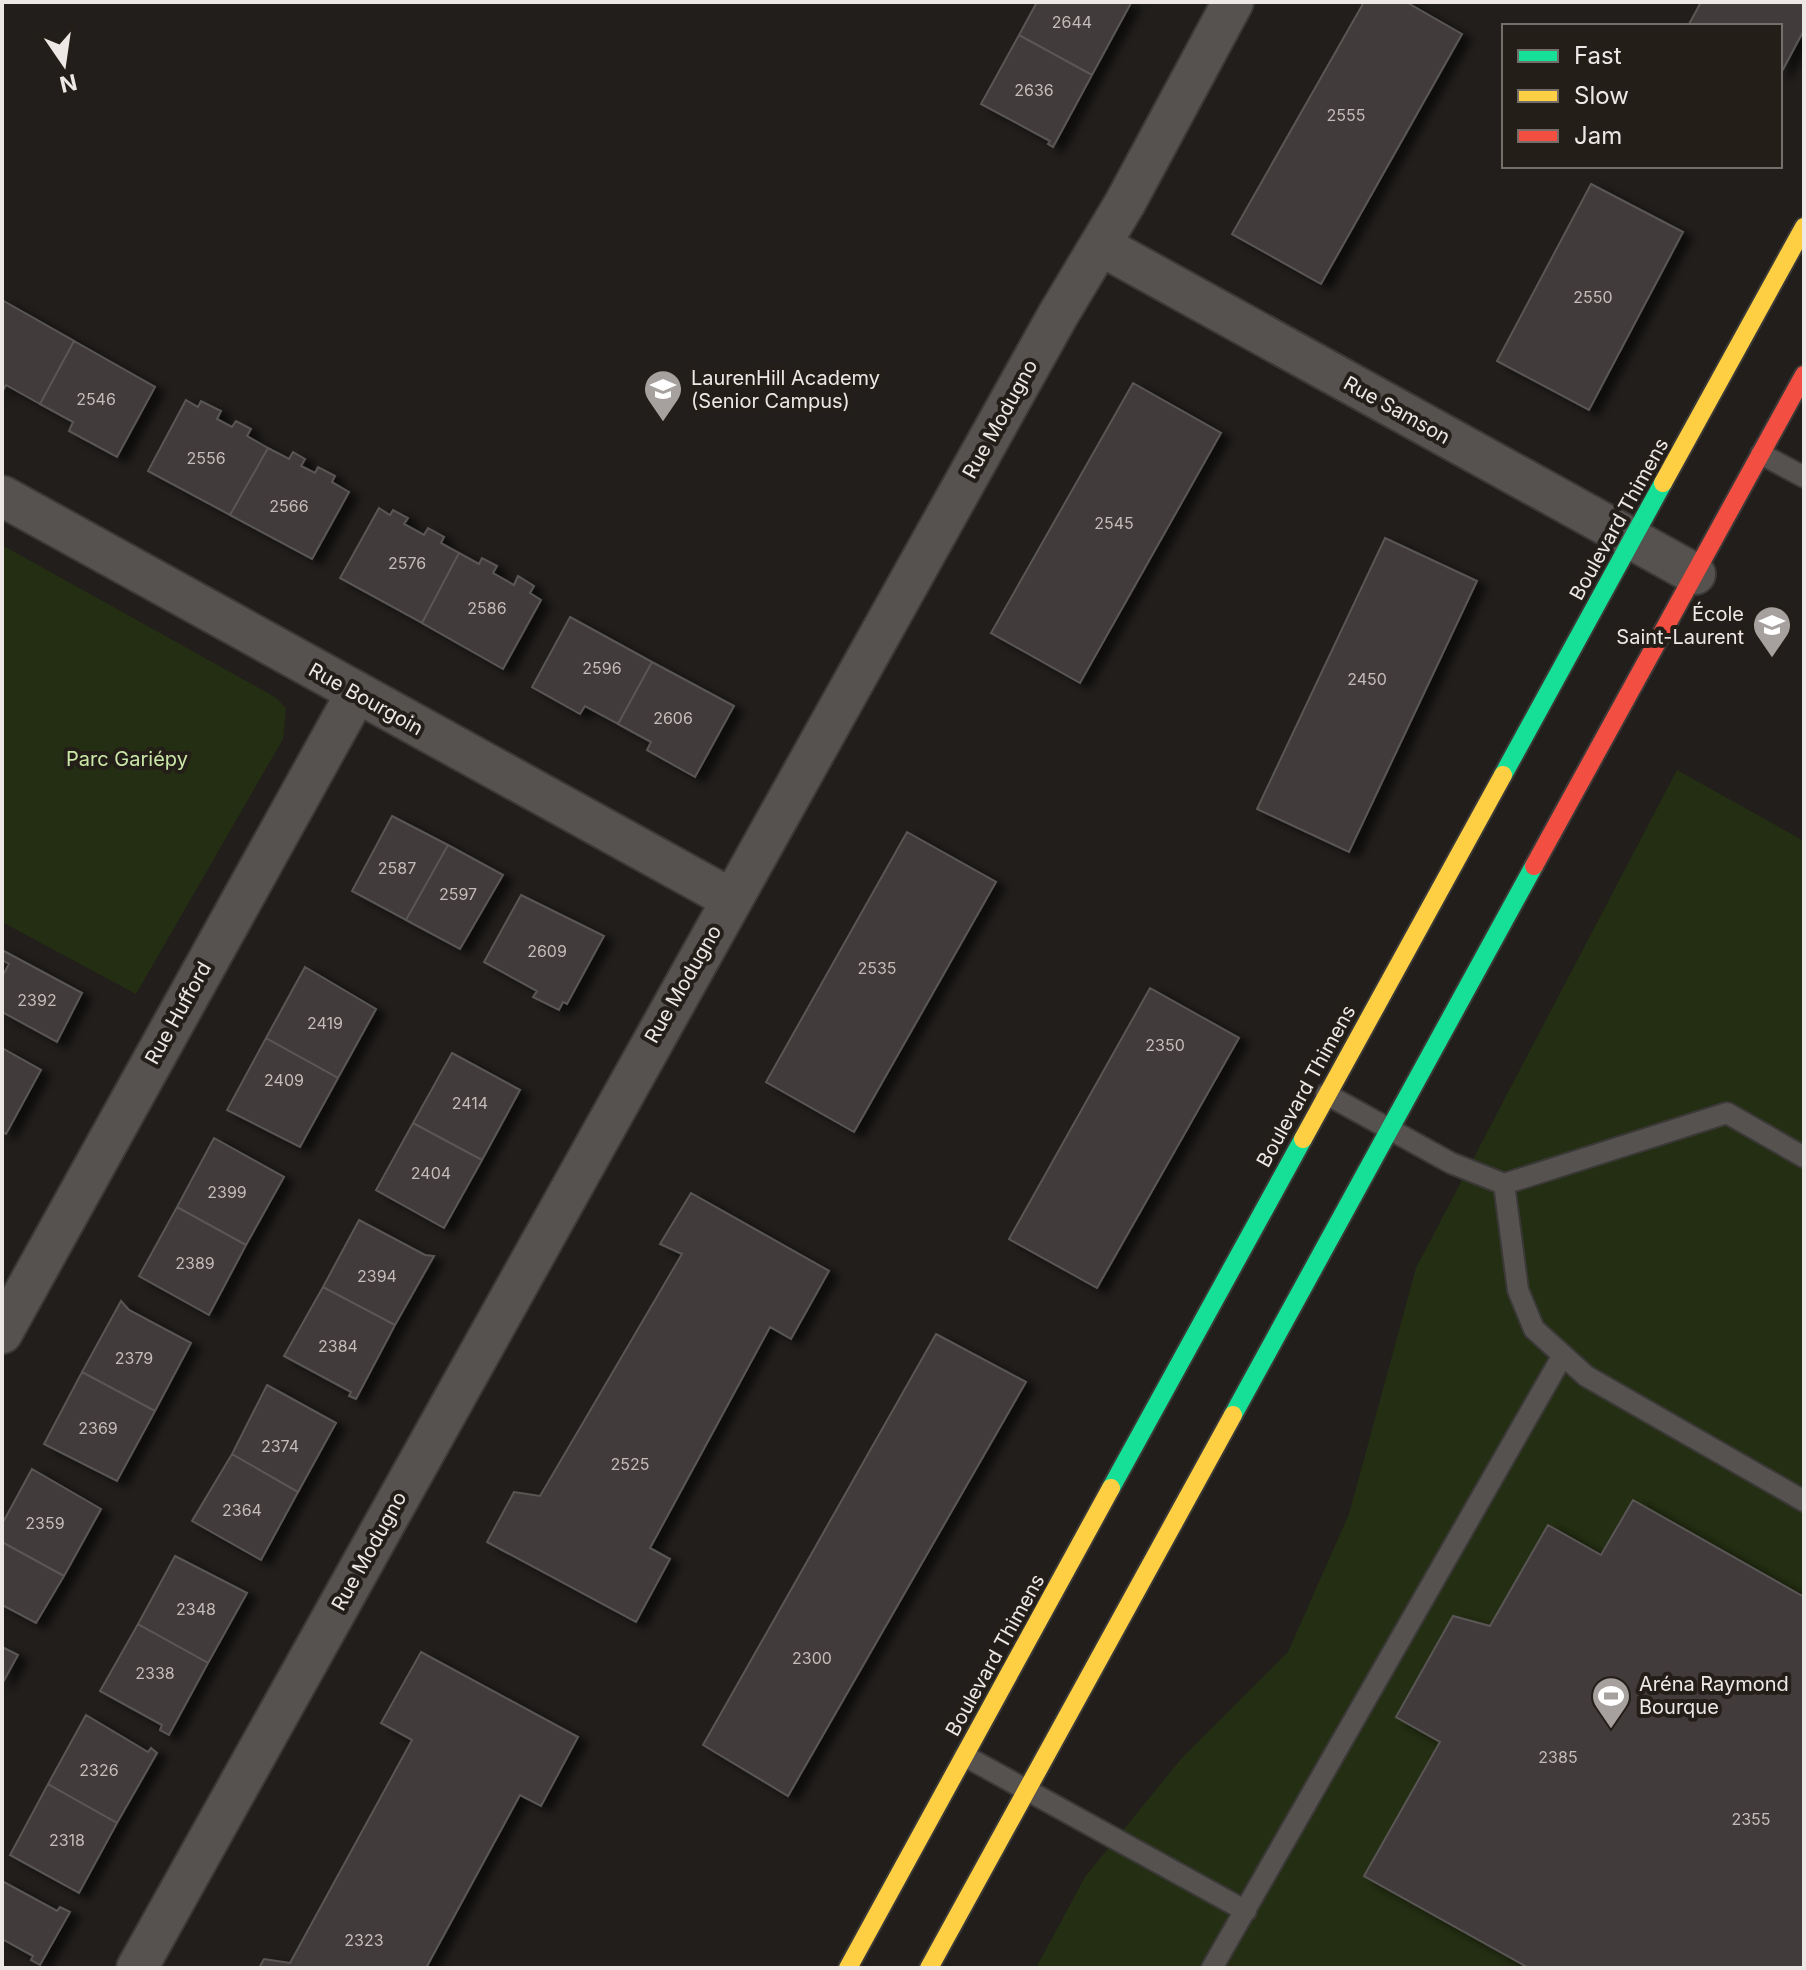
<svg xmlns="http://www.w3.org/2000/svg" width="1806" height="1970" viewBox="0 0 1806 1970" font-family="Inter,sans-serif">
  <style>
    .green { fill: #242e12 }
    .building { fill: #423a3b; stroke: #5a5756; stroke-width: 2; filter: url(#shadow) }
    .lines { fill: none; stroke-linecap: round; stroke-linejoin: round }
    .lane-casing { stroke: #3b3937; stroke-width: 24 }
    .street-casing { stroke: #3b3937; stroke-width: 44 }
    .fast-casing { stroke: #3b3937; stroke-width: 22 }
    .slow-casing { stroke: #3b3937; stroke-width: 22 }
    .jam-casing { stroke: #3b3937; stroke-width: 22 }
    .lane { stroke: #555250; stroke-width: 20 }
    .street { stroke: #555250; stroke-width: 40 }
    .fast { stroke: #16e098; stroke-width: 18 }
    .slow { stroke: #ffcf43; stroke-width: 18 }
    .jam { stroke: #f24e42; stroke-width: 18 }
    .labels { text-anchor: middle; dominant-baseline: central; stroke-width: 8; stroke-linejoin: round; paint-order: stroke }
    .number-label { font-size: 16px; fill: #c2bcba }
    .poi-label { font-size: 20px; fill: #ede8e5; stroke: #241e19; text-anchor: start }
    .street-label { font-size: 20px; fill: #ede8e5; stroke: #241e19 }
    .park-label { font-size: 20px; fill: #cae7a7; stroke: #241e19 }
  </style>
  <defs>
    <filter id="shadow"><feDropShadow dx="9" dy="5" stdDeviation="4" flood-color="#0009"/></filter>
  </defs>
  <rect width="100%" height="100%" fill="#211e1c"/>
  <path class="green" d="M2 545 275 697 286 708 283 739 136 994 2 922Z
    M1677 770 1804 841V1968H1036L1085 1877 1181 1759 1288 1652 1349 1514 1416 1268Z"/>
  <path class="building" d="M1037 2H1130L1131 3 1092 75 1019 35Z
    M1364 2H1406L1462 34 1321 284 1232 234Z
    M1701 2H1804V30L1780 75V26H1688Z
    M1019 35 1092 75 1053 147 1048 144 1050 141 981 104Z
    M1591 184 1683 232 1589 410 1497 361Z
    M2 300 74 341 40 404 6 385 2 392Z
    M74 341 155 387 117 457 69 431 73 422 40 404Z
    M1133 383 1221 433 1080 683 991 633Z
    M186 400 198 407 201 401 221 411 217 419 232 427 236 421 251 429 247 436 268 448 230 515 148 471Z
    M268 448 289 459 293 452 305 459 301 466 315 473 318 467 335 476 332 482 349 492 312 559 230 515Z
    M379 508 390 515 393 510 408 518 404 524 424 535 428 528 444 537 441 543 459 553 422 623 340 578Z
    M1385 538 1477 581 1349 852 1257 809Z
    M459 553 479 564 482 558 497 566 493 573 514 585 518 576 534 586 530 593 541 600 503 669 422 623Z
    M570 617 652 662 618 724 585 706 580 714 532 687Z
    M652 662 734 706 695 777 647 750 651 742 618 724Z
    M392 816 448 845 406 920 352 891Z
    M907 832 996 882 854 1132 766 1082Z
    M448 845 503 875 460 949 406 920Z
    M521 895 604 936 567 1004 563 1002 559 1010 533 997 537 991 484 962Z
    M2 950 82 993 57 1042 2 1012V977L9 964 2 960Z
    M305 967 376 1009 338 1078 266 1038Z
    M1150 988 1239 1038 1097 1288 1009 1239Z
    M266 1038 338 1078 300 1147 227 1110Z
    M2 1048 41 1070 6 1134 2 1132Z
    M452 1053 520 1090 482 1160 413 1123Z
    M413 1123 482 1160 444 1228 376 1190Z
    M214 1138 284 1177 246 1245 177 1207Z
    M691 1193 829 1271 791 1339 770 1327 650 1548 670 1559 636 1622 487 1542 514 1492 540 1496 682 1254 660 1244Z
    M177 1207 246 1245 209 1315 139 1276Z
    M359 1220 425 1255 434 1256 395 1325 323 1287Z
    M323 1287 395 1325 356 1399 349 1396 351 1392 284 1356Z
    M121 1301 129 1310 191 1343 155 1411 82 1372Z
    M936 1334 1026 1382 788 1796 703 1745Z
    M82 1372 155 1411 117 1481 44 1444Z
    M267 1385 336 1423 298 1492 232 1454Z
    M232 1454 298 1492 261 1560 192 1521Z
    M32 1469 101 1509 64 1576 2 1542V1524Z
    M1633 1500 1804 1597V1968H1529L1364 1876 1440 1742 1396 1717 1453 1616 1490 1626 1548 1525 1601 1555Z
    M2 1542 64 1576 36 1623 2 1605Z
    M175 1556 247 1593 208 1663 138 1624Z
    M138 1624 208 1663 169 1735 160 1730 162 1725 100 1691Z
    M2 1647 18 1655 2 1684Z
    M421 1652 578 1737 541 1806 520 1795 426 1968H259L264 1959 290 1963 412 1740 381 1723Z
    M86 1715 148 1752 151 1748 157 1753 117 1823 48 1784Z
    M48 1784 117 1823 79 1893 10 1855Z
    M2 1881 57 1911 60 1907 70 1912 40 1965 31 1960 33 1956 2 1939Z"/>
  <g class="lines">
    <g class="lane-casing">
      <path id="lane" d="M1761 454 1804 477
        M1326 1094 1451 1163 1504 1184 1727 1113 1804 1157
        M1504 1184 1518 1290 1534 1329 1586 1376 1804 1501
        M965 1756 1246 1911
        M1212 1968 1563 1355"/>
    </g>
    <g class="street-casing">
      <path id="street" d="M1100 245 1695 574
        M2 496 731 899
        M2 1333 356 694
        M137 1968 1058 315 1125 203 1233 2"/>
    </g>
    <g class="fast-casing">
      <path id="fast" d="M1503 775 1663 483
        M1233 1415 1534 866
        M1111 1488 1303 1139"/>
    </g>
    <g class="slow-casing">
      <path id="slow" d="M1663 483 1804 227
        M1303 1139 1503 775
        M848 1968 1111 1488
        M929 1968 1233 1415"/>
    </g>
    <g class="jam-casing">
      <path id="jam" d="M1534 866 1804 375"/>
    </g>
    <use href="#lane" class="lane"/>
    <use href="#street" class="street"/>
    <use href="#fast" class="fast"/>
    <use href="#slow" class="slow"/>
    <use href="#jam" class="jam"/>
  </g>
  <defs>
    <g id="school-pin" transform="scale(2)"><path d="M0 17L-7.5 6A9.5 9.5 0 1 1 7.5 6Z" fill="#a6a19f" stroke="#241e19"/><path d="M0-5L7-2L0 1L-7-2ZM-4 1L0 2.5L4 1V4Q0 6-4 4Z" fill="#fff"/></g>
    <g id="stadium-pin" transform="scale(2)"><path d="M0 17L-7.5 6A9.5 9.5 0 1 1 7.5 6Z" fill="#a6a19f" stroke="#241e19"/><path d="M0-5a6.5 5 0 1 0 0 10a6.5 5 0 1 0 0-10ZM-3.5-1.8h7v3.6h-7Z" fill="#fff"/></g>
  </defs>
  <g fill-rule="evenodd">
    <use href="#school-pin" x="663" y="389"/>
    <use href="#school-pin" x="1772" y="625"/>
    <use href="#stadium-pin" x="1611" y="1696"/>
  </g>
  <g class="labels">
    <g class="number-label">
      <text x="1072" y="22">2644</text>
      <text x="1034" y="90">2636</text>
      <text x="1346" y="115">2555</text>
      <text x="1593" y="297">2550</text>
      <text x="96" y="399">2546</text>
      <text x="206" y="458">2556</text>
      <text x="289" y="506">2566</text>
      <text x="1114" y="523">2545</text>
      <text x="407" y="563">2576</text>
      <text x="487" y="608">2586</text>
      <text x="602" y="668">2596</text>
      <text x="1367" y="679">2450</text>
      <text x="673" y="718">2606</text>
      <text x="397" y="868">2587</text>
      <text x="458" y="894">2597</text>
      <text x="547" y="951">2609</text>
      <text x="877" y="968">2535</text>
      <text x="37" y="1000">2392</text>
      <text x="325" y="1023">2419</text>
      <text x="1165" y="1045">2350</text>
      <text x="284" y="1080">2409</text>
      <text x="470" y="1103">2414</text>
      <text x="431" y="1173">2404</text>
      <text x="227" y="1192">2399</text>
      <text x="195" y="1263">2389</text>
      <text x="377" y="1276">2394</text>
      <text x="338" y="1346">2384</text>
      <text x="134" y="1358">2379</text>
      <text x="98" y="1428">2369</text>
      <text x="280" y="1446">2374</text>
      <text x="630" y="1464">2525</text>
      <text x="242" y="1510">2364</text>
      <text x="45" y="1523">2359</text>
      <text x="196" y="1609">2348</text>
      <text x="812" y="1658">2300</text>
      <text x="155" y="1673">2338</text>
      <text x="1558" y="1757">2385</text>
      <text x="99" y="1770">2326</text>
      <text x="1751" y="1819">2355</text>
      <text x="67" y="1840">2318</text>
      <text x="364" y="1940">2323</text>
    </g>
    <g class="poi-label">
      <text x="691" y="378">LaurenHill Academy<tspan x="691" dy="23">(Senior Campus)</tspan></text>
      <text x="1744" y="614" text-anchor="end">École<tspan x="1744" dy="23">Saint-Laurent</tspan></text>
      <text x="1639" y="1684">Aréna Raymond<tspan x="1639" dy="23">Bourque</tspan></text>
    </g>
    <g class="street-label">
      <text transform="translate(1397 410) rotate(29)">Rue Samson</text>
      <text transform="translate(1000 419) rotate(-61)">Rue Modugno</text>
      <text transform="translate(1619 519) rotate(-61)">Boulevard Thimens</text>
      <text transform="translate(366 699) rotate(29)">Rue Bourgoin</text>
      <text transform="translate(683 984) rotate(-60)">Rue Modugno</text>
      <text transform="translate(178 1013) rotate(-61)">Rue Hufford</text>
      <text transform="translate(1306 1086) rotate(-61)">Boulevard Thimens</text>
      <text transform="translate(369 1551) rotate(-61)">Rue Modugno</text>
      <text transform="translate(995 1655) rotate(-61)">Boulevard Thimens</text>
    </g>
    <g class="park-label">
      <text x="127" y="759">Parc Gariépy</text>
    </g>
  </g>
  <rect width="1806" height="1970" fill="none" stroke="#ede8e5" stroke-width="8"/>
  <rect x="1502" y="24" width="280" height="144" fill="#241e19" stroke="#746f6b" stroke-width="2"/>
  <rect x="1518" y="50" width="40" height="12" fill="#16e098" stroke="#746f6b" stroke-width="2"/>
  <text x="1574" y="64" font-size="24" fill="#ede8e5">Fast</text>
  <rect x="1518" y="90" width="40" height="12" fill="#ffcf43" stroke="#746f6b" stroke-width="2"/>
  <text x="1574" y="104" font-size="24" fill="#ede8e5">Slow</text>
  <rect x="1518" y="130" width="40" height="12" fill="#f24e42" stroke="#746f6b" stroke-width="2"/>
  <text x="1574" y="144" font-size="24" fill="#ede8e5">Jam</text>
  <g transform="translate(64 64) rotate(167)" stroke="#241e19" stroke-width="6" paint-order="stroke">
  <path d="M0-6L14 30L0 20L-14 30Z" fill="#ede8e5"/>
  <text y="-12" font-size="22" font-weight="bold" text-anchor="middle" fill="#ede8e5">N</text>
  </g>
</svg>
